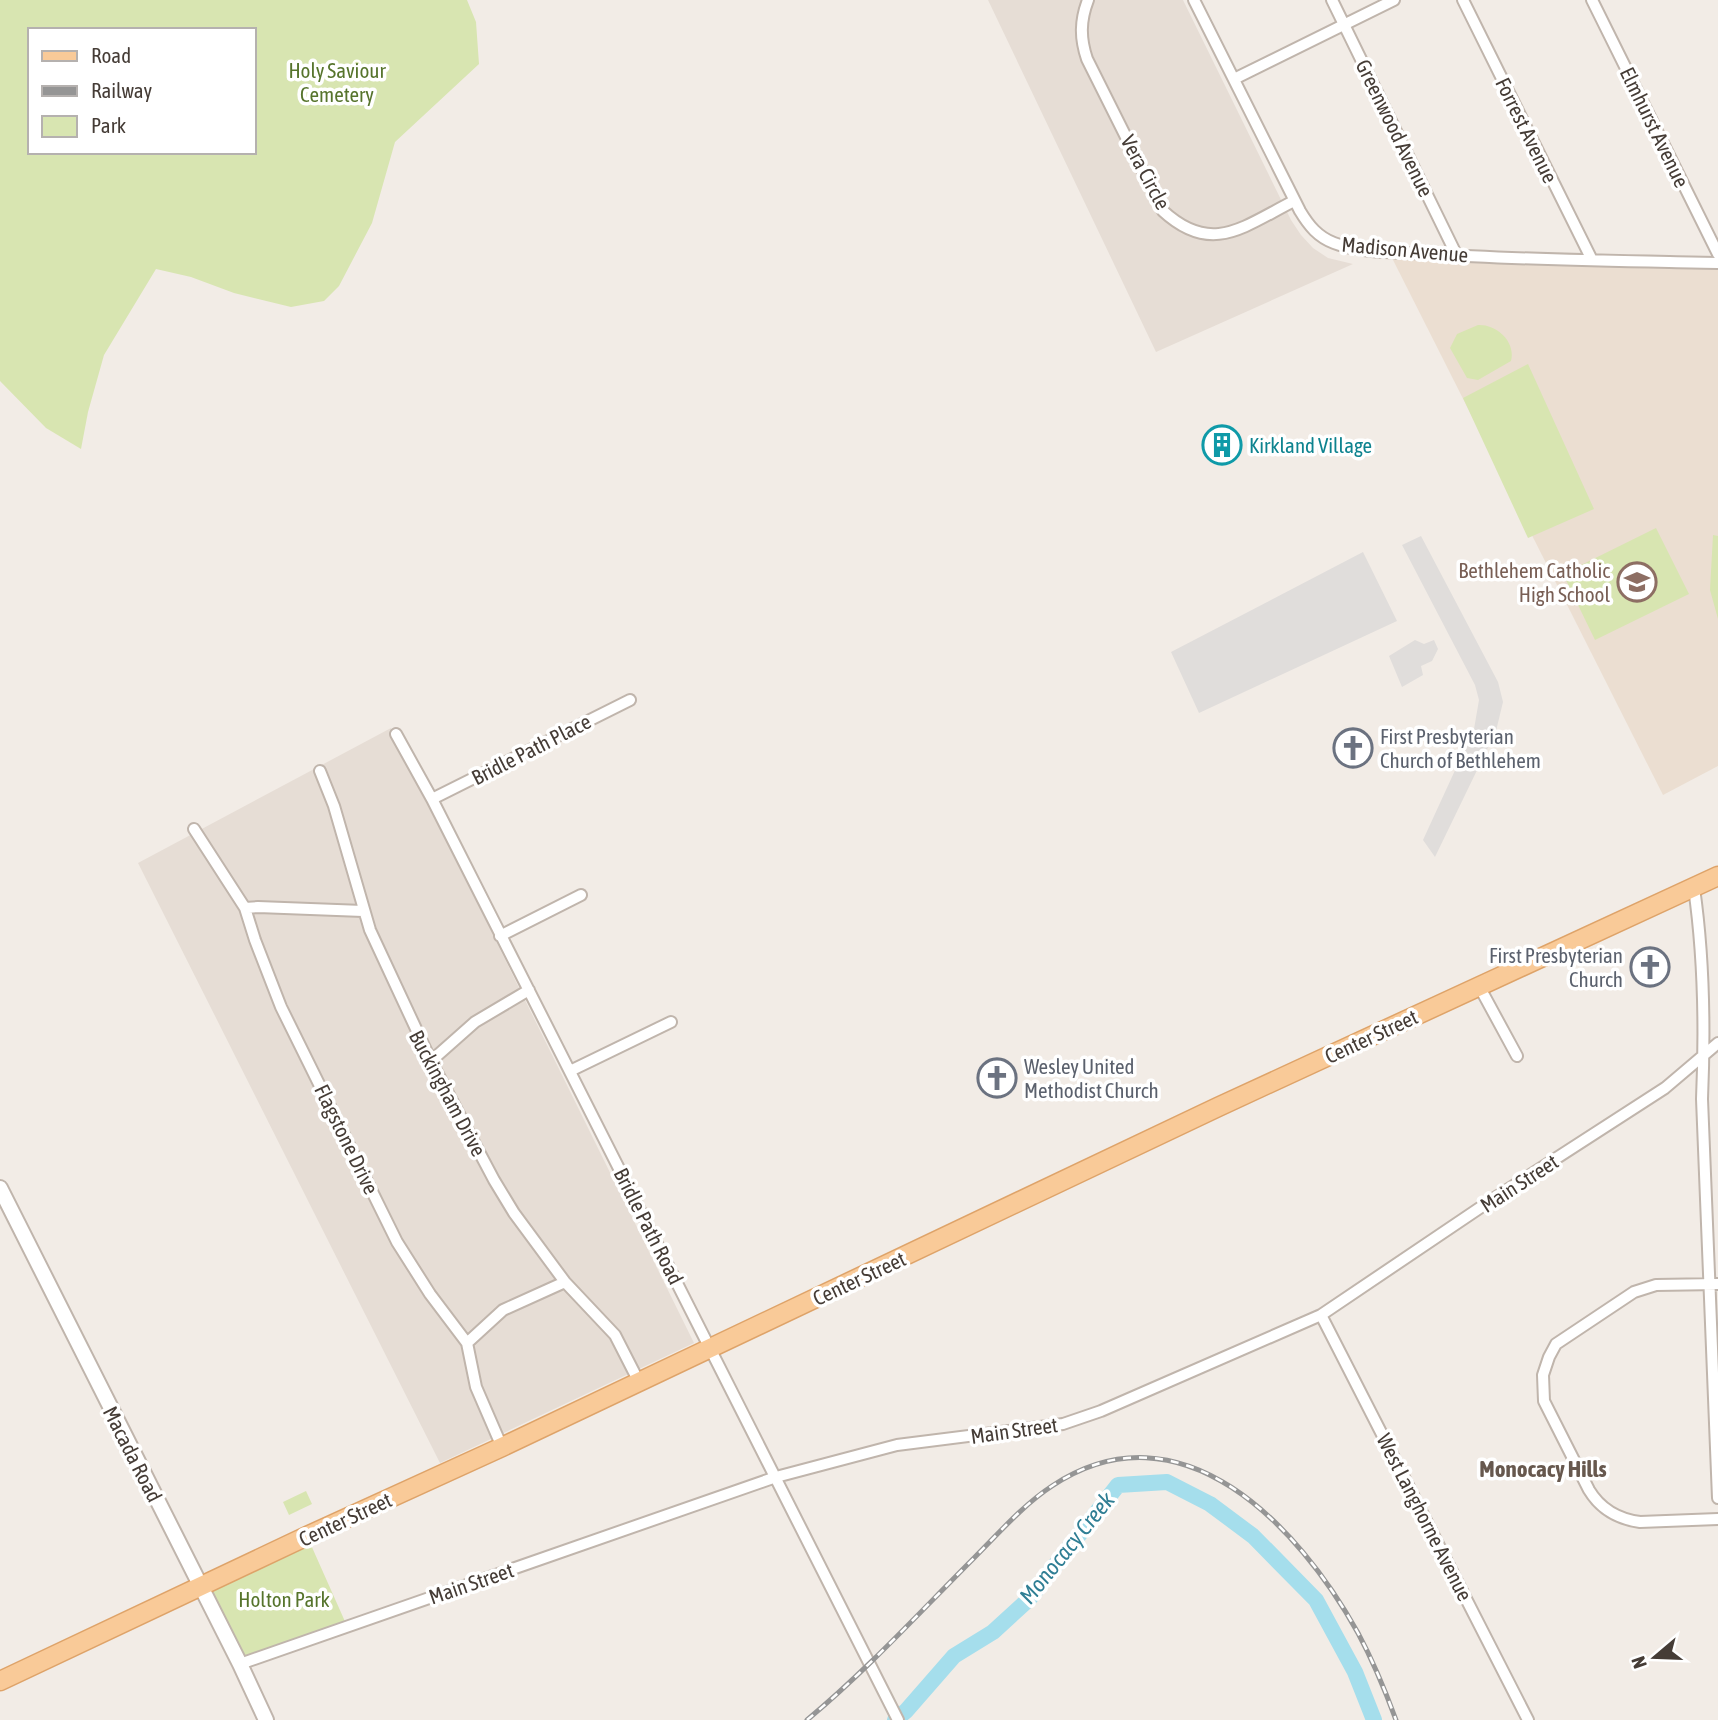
<svg xmlns="http://www.w3.org/2000/svg" width="1718" height="1720" viewBox="0 0 1718 1720" font-family="'Asap Condensed',sans-serif">
  <style>
    .residential { fill: #e6ddd5 }
    .education { fill: #ebded1 }
    .green { fill: #d8e5b1; fill-rule: evenodd }
    .parking { fill: #e0dddb }
    .lines { fill: none; stroke-linecap: round; stroke-linejoin: round }
    .river { stroke: #a5deec; stroke-width: 16 }
    .minor-casing { stroke: #c0b5ac; stroke-width: 14 }
    .tertiary-casing { stroke: #c0b5ac; stroke-width: 18 }
    .primary-casing { stroke: #dea369; stroke-width: 21 }
    .minor { stroke: #fff; stroke-width: 10 }
    .tertiary { stroke: #fff; stroke-width: 14 }
    .primary { stroke: #f9ca98; stroke-width: 18 }
    .rail-casing { stroke: #959595; stroke-width: 5 }
    .rail { stroke: #fff; stroke-width: 2.5; stroke-dasharray: 8; stroke-linecap: butt }
    .labels { text-anchor: middle; dominant-baseline: central; stroke-width: 7; stroke-linejoin: round; paint-order: stroke }
    .park-label { font-size: 21px; fill: #56742c; stroke: #fff }
    .street-label { font-size: 21px; fill: #453c36; stroke: #fff }
    .culture-label { font-size: 21px; fill: #0d838f; stroke: #fff; text-anchor: start }
    .education-label { font-size: 21px; fill: #785e54; stroke: #fff; text-anchor: end }
    .worship-label { font-size: 21px; fill: #5b616d; stroke: #fff; text-anchor: start }
    .neighbourhood-label { font-size: 23px; font-weight: bold; fill: #67584e; stroke: #fff }
    .water-label { font-size: 23px; font-style: italic; fill: #2f7e94; stroke: #fff }
  </style>
  <rect width="100%" height="100%" fill="#f2ece6"/>
  <path class="residential" d="M988 0H1183L1291 220 1301 235 1313 248 1328 258 1353 264 1156 352Z
    M391 728 694 1343 440 1463 138 863Z"/>
  <path class="education" d="M1389 252 1718 261V766L1663 795Z"/>
  <path class="green" d="M0 0H467L476 22 479 64 395 142 372 223 339 286 324 301 291 307 234 293 191 277 156 269 104 355 88 412 81 449 46 428 0 381ZM30 30H254V152H30Z
    M1478 325C1497 324 1516 342 1511 361L1478 380 1467 378 1450 348 1457 334Z
    M1528 364 1594 509 1528 538 1463 398Z
    M1656 528 1689 594 1595 640 1563 574Z
    M1713 535 1718 536V619L1710 590Z
    M306 1491 312 1504 289 1515 283 1502Z
    M307 1536 347 1626 240 1664 200 1588Z"/>
  <path class="parking" d="M1421 536 1498 682 1503 702 1496 731 1435 857 1423 840 1474 729 1479 700 1475 685 1402 545Z
    M1363 552 1397 621 1199 713 1171 652Z
    M1415 640 1424 644 1434 640 1438 649 1432 661 1421 666 1423 675 1402 687 1389 656Z"/>
  <g class="lines">
    <path class="river" d="M895 1720 906 1711 954 1656 993 1632 1029 1599 1118 1485 1167 1482 1210 1504 1253 1536 1316 1600 1355 1672 1374 1720"/>
    <g class="minor-casing">
      <path id="minor" d="M1088 0C1080 21 1080 38 1087 59L1163 211C1212 256 1244 226 1294 201
        M1194 0 1300 211C1309 226 1318 237 1334 243 1363 254 1399 252 1429 254 1525 260 1622 261 1718 263
        M1332 0 1457 256
        M1463 0 1592 260
        M1592 0 1718 254
        M1234 79 1394 0
        M396 734 432 799 898 1720
        M320 771 334 806 370 930 431 1061 494 1180 514 1213 565 1282 615 1335 639 1382
        M432 799 630 700
        M194 829 245 908 255 940 281 1007 397 1242 430 1294 467 1343 476 1387 502 1447
        M1694 888C1704 957 1705 1029 1702 1099L1718 1498
        M245 908 258 907 363 911
        M500 936 581 895
        M1479 986 1517 1056
        M431 1061 475 1022 529 990
        M570 1071 671 1022
        M1718 1284 1656 1285 1634 1292 1556 1344 1549 1357 1543 1375 1544 1401 1589 1490C1601 1510 1618 1519 1640 1522L1718 1519
        M1321 1315 1528 1720
        M467 1343 503 1310 565 1282
        M240 1664 776 1477 897 1445 1063 1424 1101 1411 1321 1315 1490 1201 1665 1088 1718 1043"/>
    </g>
    <g class="tertiary-casing">
      <path id="tertiary" d="M0 1188 240 1664 266 1720"/>
    </g>
    <g class="primary-casing">
      <path id="primary" d="M0 1681 307 1536 502 1447 1218 1107 1718 876"/>
    </g>
    <use href="#minor" class="minor"/>
    <use href="#tertiary" class="tertiary"/>
    <use href="#primary" class="primary"/>
    <g class="rail-casing">
      <path id="rail" d="M807 1720C867 1670 920 1612 974 1558 999 1533 1023 1505 1052 1486 1181 1400 1299 1526 1358 1633 1373 1661 1385 1690 1396 1720"/>
    </g>
    <use href="#rail" class="rail"/>
  </g>
  <defs>
    <g id="building-ring" transform="scale(2.0125)"><circle r="9.5" fill="#fff" stroke="#0f9aa8" stroke-width="1.5"/><path d="M-4-6H4V6H1V3H-1V6H-4ZM-2.5-4.3h1.7v1.8h-1.7ZM.8-4.3h1.7v1.8H.8ZM-2.5-1h1.7V.8h-1.7ZM.8-1h1.7V.8H.8Z" fill="#0f9aa8"/></g>
    <g id="school-ring" transform="scale(2.0125)"><circle r="9.5" fill="#fff" stroke="#8d6e63" stroke-width="1.5"/><path d="M0-5L7-2L0 1L-7-2ZM-4 1L0 2.5L4 1V4Q0 6-4 4Z" fill="#8d6e63"/></g>
    <g id="church-ring" transform="scale(2.0125)"><circle r="9.5" fill="#fff" stroke="#6b7280" stroke-width="1.5"/><path d="M-1.2-6h2.4v3.5h3.3v2.4h-3.3V6h-2.4V-.1h-3.3v-2.4h3.3Z" fill="#6b7280"/></g>
  </defs>
  <g fill-rule="evenodd">
    <use href="#building-ring" x="1222" y="445"/>
    <use href="#school-ring" x="1637" y="582"/>
    <use href="#church-ring" x="1353" y="748"/>
    <use href="#church-ring" x="1650" y="967"/>
    <use href="#church-ring" x="997" y="1078"/>
  </g>
  <g class="labels">
    <g class="park-label">
      <text x="337" y="70">Holy Saviour<tspan x="337" dy="24">Cemetery</tspan></text>
      <text x="284" y="1599">Holton Park</text>
    </g>
    <g class="street-label">
      <text transform="translate(1655 127) rotate(64)">Elmhurst Avenue</text>
      <text transform="translate(1395 128) rotate(64)">Greenwood Avenue</text>
      <text transform="translate(1527 130) rotate(64)">Forrest Avenue</text>
      <text transform="translate(1146 172) rotate(62)">Vera Circle</text>
      <text transform="translate(1405 249) rotate(5)">Madison Avenue</text>
      <text transform="translate(531 749) rotate(-27)">Bridle Path Place</text>
      <text transform="translate(1371 1036) rotate(-25)">Center Street</text>
      <text transform="translate(448 1093) rotate(62)">Buckingham Drive</text>
      <text transform="translate(347 1139) rotate(64)">Flagstone Drive</text>
      <text transform="translate(1519 1183) rotate(-33)">Main Street</text>
      <text transform="translate(649 1226) rotate(63)">Bridle Path Road</text>
      <text transform="translate(859 1278) rotate(-25)">Center Street</text>
      <text transform="translate(1014 1430) rotate(-8)">Main Street</text>
      <text transform="translate(133 1454) rotate(63)">Macada Road</text>
      <text transform="translate(1425 1517) rotate(63)">West Langhorne Avenue</text>
      <text transform="translate(345 1519) rotate(-25)">Center Street</text>
      <text transform="translate(471 1583) rotate(-19)">Main Street</text>
    </g>
    <g class="culture-label">
      <text x="1249" y="445">Kirkland Village</text>
    </g>
    <g class="education-label">
      <text x="1610" y="570">Bethlehem Catholic<tspan x="1610" dy="24">High School</tspan></text>
    </g>
    <g class="worship-label">
      <text x="1380" y="736">First Presbyterian<tspan x="1380" dy="24">Church of Bethlehem</tspan></text>
      <text x="1623" y="955" text-anchor="end">First Presbyterian<tspan x="1623" dy="24">Church</tspan></text>
      <text x="1024" y="1066">Wesley United<tspan x="1024" dy="24">Methodist Church</tspan></text>
    </g>
    <g class="neighbourhood-label">
      <text x="1543" y="1469">Monocacy Hills</text>
    </g>
    <g class="water-label">
      <text transform="translate(1067 1548) rotate(-51)">Monocacy Creek</text>
    </g>
  </g>
  <rect x="28" y="28" width="228" height="126" fill="#ffffff" stroke="#b5b1af" stroke-width="2"/>
  <rect x="42" y="51" width="35" height="10" fill="#f9ca98" stroke="#b5b1af" stroke-width="2"/>
  <text x="91" y="63" font-size="21" fill="#453c36">Road</text>
  <rect x="42" y="86" width="35" height="10" fill="#959595" stroke="#b5b1af" stroke-width="2"/>
  <text x="91" y="98" font-size="21" fill="#453c36">Railway</text>
  <rect x="42" y="116" width="35" height="21" fill="#d8e5b1" stroke="#b5b1af" stroke-width="2"/>
  <text x="91" y="133" font-size="21" fill="#453c36">Park</text>
  <g transform="translate(1655 1657) rotate(251)" stroke="#ffffff" stroke-width="5" paint-order="stroke">
  <path d="M0-5L12 26L0 18L-12 26Z" fill="#453c36"/>
  <text y="-10" font-size="19" font-weight="bold" text-anchor="middle" fill="#453c36">N</text>
  </g>
</svg>
